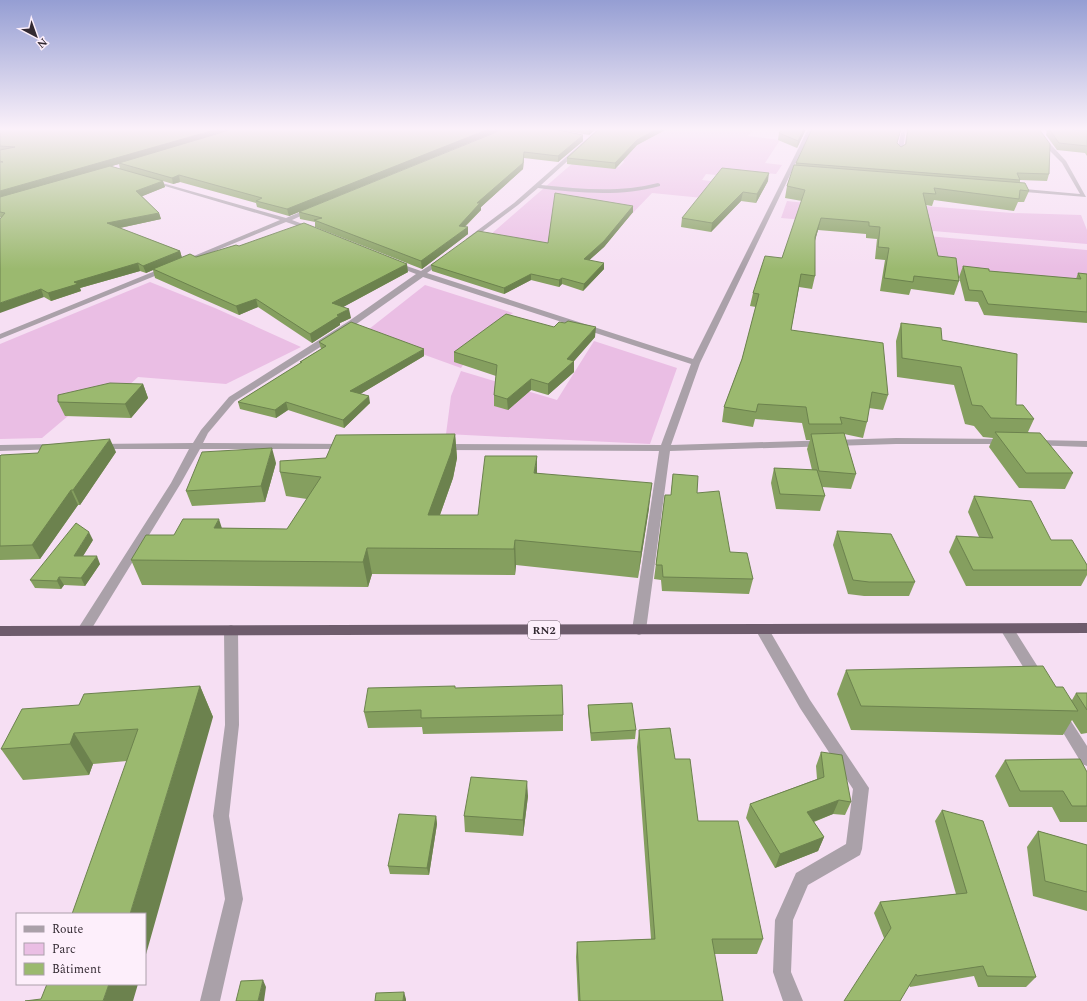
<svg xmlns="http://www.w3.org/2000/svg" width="1087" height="1001" viewBox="0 0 1087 1001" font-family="Spectral,serif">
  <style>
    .green { fill: #eabee4 }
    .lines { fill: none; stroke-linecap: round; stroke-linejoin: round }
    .minor { fill: #aaa1a9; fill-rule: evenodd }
    .trunk { fill: #6e5c6c; fill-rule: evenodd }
    .wall { fill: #859f5f; fill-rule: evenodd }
    .shaded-wall { fill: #6c824e }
    .building { fill: #9bb96f; stroke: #6c824e }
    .labels { text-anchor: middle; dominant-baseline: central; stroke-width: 3.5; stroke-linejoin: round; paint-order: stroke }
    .shield { fill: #fdeffb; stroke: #70656e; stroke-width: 1 }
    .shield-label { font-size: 11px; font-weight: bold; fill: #332a32 }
  </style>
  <rect width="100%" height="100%" fill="#f6dff3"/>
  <path class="green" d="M648 129H754L748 136 780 140 765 163 782 165 776 174 755 172 747 178 706 174 702 180 736 184 703 198 652 193 625 221 586 253 490 235 574 162 613 168 619 167 624 162 621 156Z
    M838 199 1012 213 1081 215 1087 230V244L781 218 787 201 834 206Z
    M927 236 1087 250V286L953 277 934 269Z
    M150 282 215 308 301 347 226 384 138 377 116 397 81 405 42 438 0 439V344Z
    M425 285 513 313 479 341 461 368 364 333Z
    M594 341 677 368 650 444 446 434 451 396 461 371 557 400Z"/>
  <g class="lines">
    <path class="minor" d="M598 129H603L541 185C581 189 619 193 658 183L660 184V186C620 197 579 193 538 188L518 205 470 241H466V239L514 203Z
      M808 129H812L700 363 671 445 896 438 1005 439 1010 442 1009 444H896L670 451 646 630 644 633 639 635 634 633 632 630 659 451 441 450 436 447 441 444 661 445 691 364 423 277 355 325 235 401 208 433 203 443 345 444 350 447 349 449H200L181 483 89 633 84 635 79 633 77 630 79 627 171 483 189 449H99L94 446 95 444 193 443 201 430 229 397 349 321 416 274 393 265 391 264 395 262 421 271 441 258H445V260L427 273 693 359Z
      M902 129H906L903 150 900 152 897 150Z
      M1041 134 1066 161 1086 197 1012 191 1011 190 1014 188 1080 194 1062 163 1045 146 1039 135Z
      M148 179 286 218 310 208H314V210L292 220 316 229 313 231 286 222 186 263H182V261L280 220 148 181Z
      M165 267 172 269 0 339V334Z
      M1034 440 1087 441V447L1030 445 1029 443Z
      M55 444 60 447 59 449 0 451V445Z
      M762 624 767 626 810 700 869 788 862 849 860 855 808 885 793 920 791 972 803 1001H783L773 972 775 920 796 873 846 844 853 789 800 708 755 629 757 626Z
      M1007 624 1012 626 1043 675 1045 679 1043 683 1038 685 1033 683 1000 629 1002 626Z
      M231 625 236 627 238 630 239 725 229 816 243 899 220 1001H200L225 899 213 816 225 725 224 630 226 627Z
      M1060 710 1065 712 1087 746V766L1082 764 1053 716 1055 712Z"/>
    <path class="trunk" d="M1087 623V633L0 636V626Z"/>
  </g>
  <path class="wall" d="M0 129H503L289 216 257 207 256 203 180 182 173 184 163 181 165 187 142 196 159 213 161 219 120 228 180 251 182 258 196 257 239 246 408 272 343 307 351 318 340 323V325L312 343 258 307 239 315 155 278 153 270 146 273 140 271 80 288 81 291 51 301 44 297 1 218 0 217ZM119 164 120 169 111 166Z
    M553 129H596L589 135Z
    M599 129H667L637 145 615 169 567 164V158Z
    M782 129H806L797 148 778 140 779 133Z
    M907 129H1087V156L1085 153 1057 150 1046 135 1047 130H1040L1049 174 1047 181 1020 180V183L1029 191 1024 202H1018L1014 211 934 200 932 206 926 205 938 256 959 281 954 295 911 289 909 295 880 291 885 260 875 259 877 239 866 238V234L818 230 815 241V276L812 289 799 287 791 330 888 395 883 410 869 408 867 422 863 438 844 434 856 474 851 489 822 487 825 496 820 511 776 509 771 483 774 468 812 470 807 449 810 440H806L802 423 755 419 753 427 722 422 724 407 742 359 756 307 750 306 753 293 782 258 802 201 785 198 787 186 796 163 897 143 901 147 905 144Z
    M583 135V141L558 162 524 158 523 169 481 207V210L465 227H468V234L422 269 315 227V222L300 219 299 212Z
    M768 181 756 203 741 201 711 232 681 227 682 218Z
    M633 206V212L604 247 589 260 604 269 583 291 562 284 559 287 531 280 504 294 432 271 431 265 548 243Z
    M963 266 989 271 1076 279 1078 273 1087 274V323L984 315 978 302 965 301 959 277Z
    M901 323 942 340 1016 405 1034 419 1028 432 1073 473 1065 489 1019 488 989 447 993 438 983 437 974 426 965 424 954 385 897 377 896 341Z
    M554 327 595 337 574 361V372L548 395 531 390 508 410 494 406V395L496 376 454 362V352Z
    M319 342 424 356 360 394 370 403 344 428 288 410 276 418 240 409 238 402 301 363 300 362 321 349Z
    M143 384 148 398 131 418 65 416 58 402Z
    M455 434 457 458 453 478 440 515H478L537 473 649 508 638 578 516 565 515 575 372 574 368 587 142 585 131 560 222 528 287 529 307 499 286 496 280 472 326 458Z
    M116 452 80 505H78L40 559 0 560V456Z
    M276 463 265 502 192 506 186 491Z
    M673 474 697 493 730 552 753 579 749 594 662 591 661 580 654 579 665 495H671Z
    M974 496 1051 540 1087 565V575L1081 586H966L949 552 956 536 979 537 968 512Z
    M837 531 915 582 909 596H864L848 594 833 545Z
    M93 540 83 556 100 564 85 586 64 585 61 589 35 588 30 580Z
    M846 670 1056 687 1072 700 1076 693H1087V733L1081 734 1072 720 1063 735 851 730 837 694Z
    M200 686 213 717 127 761 93 764 89 775 23 780 1 749 79 705Z
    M455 688 563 715V731L423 734 422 727 368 728 364 712Z
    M588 705 636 730 635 739 591 741 588 713Z
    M639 730 675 759 698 821 763 939 757 954H714L723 1001H578L576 957 577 942 651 939 637 747Z
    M821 752 851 802 845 815 833 814 814 822 824 837 818 851 775 868 746 818 750 804 817 779 816 766Z
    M1005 760 1087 772V822H1060L1052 807H1009L995 776Z
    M528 796 523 836 465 832 464 816Z
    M942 810 1036 977 1026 987H978L974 976 910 987 884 938 874 913 880 902 956 894 935 821Z
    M436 816 437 824 429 875 390 874 388 866Z
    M1038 831 1087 845V911L1033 896 1027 847Z"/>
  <path class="shaded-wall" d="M218 129H238L119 163V164L0 199V191Z
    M489 129H503L289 216 287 209Z
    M589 129H596L589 135Z
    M657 129H667L637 145 615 169V163L637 140Z
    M804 129H806L797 148 798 141Z
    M583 135V141L558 162V156Z
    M524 152V158L523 169 481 207V210L459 232V226L477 203Z
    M769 173 768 181 756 203 757 194Z
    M179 175 180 182 173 184 172 178Z
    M163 181 165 187 138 198 136 191Z
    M743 192 741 201 711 232 712 223Z
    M633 206V212L604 247 584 265V259Z
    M159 213 161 219 110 230 107 223Z
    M821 218 818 230 812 250 815 237Z
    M468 227V234L422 269 421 261Z
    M180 251 182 258 153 269V270L146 273 143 266Z
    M138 263 140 271 80 288 81 291 51 301 48 293 74 282Z
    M604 263V269L583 291 584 284Z
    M407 264 408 272 334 312 332 303Z
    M531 274V280L504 294V288Z
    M562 278V284L559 287V280Z
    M41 289 44 297 0 313V303Z
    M256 299 258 307 239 315 236 306Z
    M349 309 351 318 340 323V325L312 343 310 334 337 315Z
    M596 327 595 337 574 361V372L548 395V384L567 359Z
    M424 349V356L352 399 350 391Z
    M531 379V390L508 410 507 399Z
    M143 384 148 398 131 418 125 404Z
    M369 396 370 403 344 428 343 420Z
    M286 402 288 410 276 418 275 410Z
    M455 434 457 458 453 478 431 540 428 515Z
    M110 439 116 452 80 505 73 490Z
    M272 448 276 463 265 502 261 486Z
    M537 456V480L534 473Z
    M652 483 649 508 638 578 641 552Z
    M71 490 78 505 40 559 32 545Z
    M219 519 227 544 214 528Z
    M89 532 93 540 78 564 74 556Z
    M515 540 516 565 515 575 514 549Z
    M367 548 372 574 368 587 363 562Z
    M97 556 100 564 85 586 81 578Z
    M59 577 64 585 61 589 57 581Z
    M200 686 213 717 145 958V914H130Z
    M74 733 93 764 89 775 70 744Z
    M527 781 528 796 523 836V820Z
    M839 800 833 814 802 826 807 812Z
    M436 816 437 824 429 875 427 868Z
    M824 837 818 851 775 868 780 854Z
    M263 980 266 987 264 1001H258Z
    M109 984H138L133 1001H103Z
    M404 992 406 999V1001H403Z"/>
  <path class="building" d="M0 129H218L0 191V162H3L0 161V150L15 147 0 146Z
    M233 129H489L287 209 256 201 262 198 179 175 172 178 119 163Z
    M504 129H553L583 135 558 156 524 152 523 163 477 203H480L459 226 468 227 421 261 314 220 322 218 299 212Z
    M599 129H657L637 140 615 163 567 158Z
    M782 129H804L798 141 779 133Z
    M812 129H901L897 143 901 147 906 144 908 129H1039L1050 144 1049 174 1017 173 1020 180 796 163Z
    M1049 129H1060L1087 131V146L1059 143Z
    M794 165 1025 183 1029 191 1020 190 1019 199 934 188 936 194 923 193 938 256 956 258 959 281 914 276 913 282 884 278 889 248 878 247 880 227 869 226V222L821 218 815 237V276L801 274 791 330 883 343 888 395 872 392 867 422 840 417 842 424H809L806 407 758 404 756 412 724 407 742 359 759 294 753 293 765 256 782 258 805 190 787 186Z
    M110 166 163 181 136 191 159 213 107 223 180 251 143 266 138 263 74 282 78 284 48 293 41 289 0 303V219L5 213 0 212V197Z
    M722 168 769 173 757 194 743 192 712 223 682 218Z
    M555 193 633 206 604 241 584 259 604 263 584 284 562 278 559 280 531 274 504 288 431 265 478 231 548 243Z
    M304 223 407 264 332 303 349 309 337 315 339 316 310 334 256 299 236 306 153 269 190 254 196 257 236 245 239 246Z
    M963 266 989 269V271L1081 279 1078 273 1087 274V312L988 304 982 291 969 290Z
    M506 314 554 327 559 322 565 323 568 321 596 327 567 359 574 361 548 384 531 379 507 399 494 395 497 365 454 352Z
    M351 322 424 349 350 391 369 396 343 420 286 402 275 410 238 402 302 362H300L326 346 319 342Z
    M901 323 941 328 942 340 1017 354 1016 405H1023L1034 419 991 418 982 406 972 405 961 367 902 358Z
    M110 383 143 384 125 404 58 402V395Z
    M995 432 1040 433 1073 473H1026Z
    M844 433 856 474 819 471 811 434Z
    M455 434 451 453 428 515H478L485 456H537L534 473 652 483 641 552 515 540 514 549 367 548 363 562 131 560 146 535H174L183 519H219L214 528 287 529 321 477 280 472V461L326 458 336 435Z
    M110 439 73 490H71L32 545 0 546V456L1 455 38 453 42 445Z
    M272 448 261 486 186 491 202 452Z
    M774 468 817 470 825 496 780 494Z
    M673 474 698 476 697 493 719 491 730 552 747 553 753 579 663 577 662 565H656L665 495H671Z
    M974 496 1031 501 1051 540H1072L1087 565V570H973L956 536 993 538Z
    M76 523 89 532 74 556H97L81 578 59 577 57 581 30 580Z
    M837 531 891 534 915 582H869L853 580Z
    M1043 666 1056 687H1063L1078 711 861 706 846 670Z
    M562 685 563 715 421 718V710L364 712 368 688 455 686V688Z
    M200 686 130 914H72L138 729 74 733 70 744 1 749 22 709 79 705 84 694Z
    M1076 693H1087V710Z
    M632 703 636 730 591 733 588 705Z
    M670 728 675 759H690L698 821H738L763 939H712L723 1001H580L577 942 655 939 639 730Z
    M821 752 842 755 851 802 839 800 807 812 824 837 780 854 750 804 824 777Z
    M1080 759 1087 772V806H1072L1063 791H1020L1005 760Z
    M471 777 527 781 523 820 464 816Z
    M942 810 983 821 1036 977 987 976 983 966 917 976 916 974 900 1001H844L891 928 880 902 967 893Z
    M399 814 436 816 427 868 388 866Z
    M1038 831 1087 845V892L1045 881Z
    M263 980 258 1001H236L241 981Z
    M47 984H109L103 1001H25L41 999Z
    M404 992 403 1001H375L376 993Z"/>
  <linearGradient id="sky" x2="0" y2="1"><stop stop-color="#959ed3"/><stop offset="0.48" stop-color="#fbf1fa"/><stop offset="1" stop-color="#fbf1fa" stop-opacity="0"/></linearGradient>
  <rect width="1087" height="269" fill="url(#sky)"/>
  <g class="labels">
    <rect class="shield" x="528" y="621" width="32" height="18" rx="3"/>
    <g class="shield-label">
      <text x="544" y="630">RN2</text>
    </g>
  </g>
  <rect x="16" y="913" width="130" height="72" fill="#fdeffb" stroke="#aca0ab"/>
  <rect x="24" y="926" width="20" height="6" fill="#aaa1a9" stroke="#aca0ab"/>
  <text x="52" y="933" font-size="12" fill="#332a32">Route</text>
  <rect x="24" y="943" width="20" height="12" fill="#eabee4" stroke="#aca0ab"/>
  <text x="52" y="953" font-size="12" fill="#332a32">Parc</text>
  <rect x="24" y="963" width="20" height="12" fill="#9bb96f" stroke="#aca0ab"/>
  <text x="52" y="973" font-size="12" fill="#332a32">Bâtiment</text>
  <g transform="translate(36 36) rotate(139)" stroke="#fdeffb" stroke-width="3" paint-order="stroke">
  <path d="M0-3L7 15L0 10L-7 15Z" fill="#332a32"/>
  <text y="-6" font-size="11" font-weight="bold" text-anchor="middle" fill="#332a32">N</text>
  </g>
</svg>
